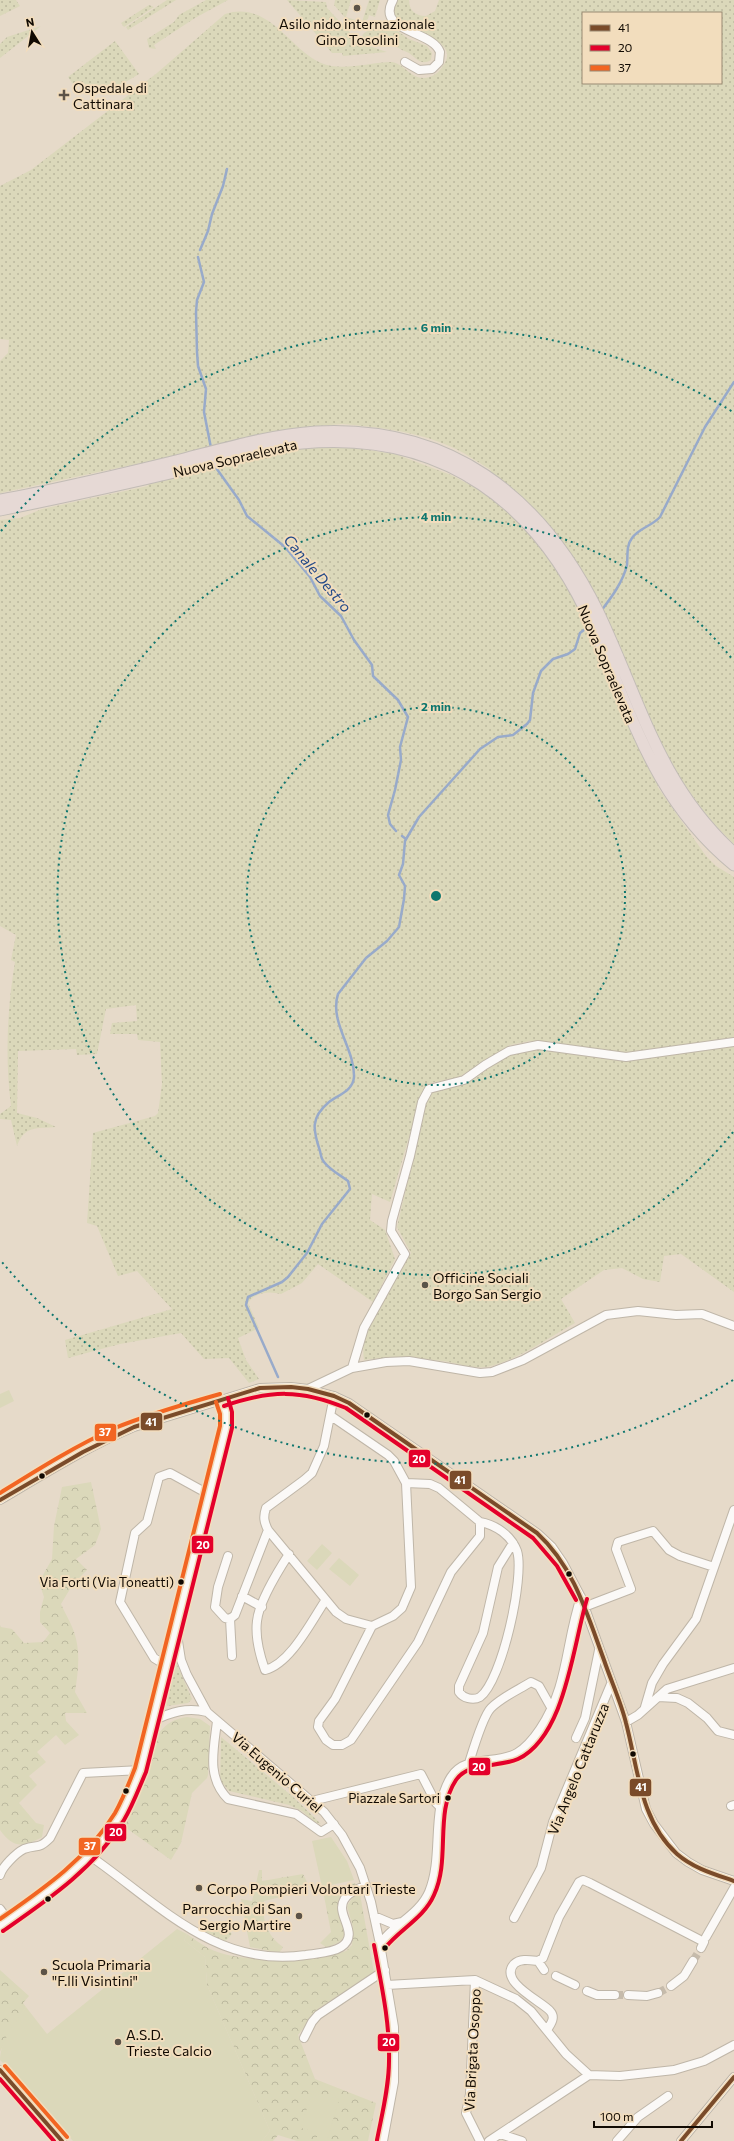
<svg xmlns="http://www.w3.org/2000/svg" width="734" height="2141" viewBox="0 0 734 2141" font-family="Commissioner,sans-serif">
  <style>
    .grass { fill: url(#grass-dots); fill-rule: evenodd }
    .forest { fill: url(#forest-crowns) }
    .pitch { fill: #dbd8ba }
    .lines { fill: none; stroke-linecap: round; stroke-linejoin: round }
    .stream { stroke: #98aaca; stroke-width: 2.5 }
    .minor-tunnel { stroke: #c6bbab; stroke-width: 8; stroke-dasharray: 8 4; stroke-linecap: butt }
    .minor-casing { stroke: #bfb6a8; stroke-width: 10 }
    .highway-casing { stroke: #c2bcb5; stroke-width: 13 }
    .minor { stroke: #fbf9f7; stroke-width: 8 }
    .highway { stroke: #e6d9d5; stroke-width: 11 }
    .bus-1-casing { stroke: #f2ddbd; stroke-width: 7 }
    .bus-2-casing { stroke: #f2ddbd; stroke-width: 7 }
    .bus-3-casing { stroke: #f2ddbd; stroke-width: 7 }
    .bus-1 { stroke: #7a4b2a; stroke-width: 4 }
    .bus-2 { stroke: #e4002b; stroke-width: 4 }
    .bus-3 { stroke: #f26522; stroke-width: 4 }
    .ring { fill: none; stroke: #0f766e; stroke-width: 2; stroke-dasharray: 2 4 }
    .poi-dot { fill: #5c5348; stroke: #f2ddbd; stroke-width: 1.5 }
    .bus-dot { fill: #110a02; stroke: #f2ddbd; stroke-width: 1.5 }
    .labels { text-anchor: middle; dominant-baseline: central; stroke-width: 4; stroke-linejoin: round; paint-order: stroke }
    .bus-label { font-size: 13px; fill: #110a02; stroke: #f2ddbd; text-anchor: end }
    .poi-label { font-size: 14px; fill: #110a02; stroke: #f2ddbd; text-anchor: start }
    .street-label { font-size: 14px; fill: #110a02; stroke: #f2ddbd }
    .water-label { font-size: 15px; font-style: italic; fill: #234988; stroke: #f2ddbd }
    .centre { fill: #0f766e; stroke: #f2ddbd; stroke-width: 2 }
    .ring-label { font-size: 12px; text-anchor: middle; font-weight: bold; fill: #0f766e; stroke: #f2ddbd; stroke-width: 4; stroke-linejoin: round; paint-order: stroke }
    .line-badge { stroke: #f2ddbd; stroke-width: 1.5 }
    .badge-label { font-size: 11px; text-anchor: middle; font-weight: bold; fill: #fff }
  </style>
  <defs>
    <pattern id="grass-dots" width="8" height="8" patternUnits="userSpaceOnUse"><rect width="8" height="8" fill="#dbd8ba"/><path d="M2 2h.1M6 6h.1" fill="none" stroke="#bbb89e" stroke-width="1.8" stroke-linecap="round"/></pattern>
    <pattern id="forest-crowns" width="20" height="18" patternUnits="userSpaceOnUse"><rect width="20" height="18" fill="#dbd8ba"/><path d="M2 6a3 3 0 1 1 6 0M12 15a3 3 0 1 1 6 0" fill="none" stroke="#bbb89e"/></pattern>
  </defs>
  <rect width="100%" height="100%" fill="#e6dac9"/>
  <path class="grass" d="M0 0H16L20 6 0 16Z
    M167 0H176L128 30 126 27Z
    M206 0H228L195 18 154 45 156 49 149 48 147 39 174 22 179 15Z
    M287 0 326 2 327 8 360 43 387 52 343 56 342 53H332Z
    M335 0H351L346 17 362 22 369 0H380L375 17 369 15 368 19 357 25 349 22 334 5Z
    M398 0H409C409 10 415 16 426 16L435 11 439 0H734V844L709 819 678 775 657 786 706 856 716 866 734 877V1038L623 1053 530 1041 510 1045 459 1077 430 1083 421 1096 390 1202 372 1194 370 1220 385 1230 395 1259 373 1302 318 1264 302 1283 281 1294C269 1291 256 1292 248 1303L259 1328 238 1338 246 1360 259 1379 249 1383 229 1358 204 1359 181 1333 120 1344 68 1358 65 1340 172 1309 137 1271 118 1276 97 1226 87 1223 93 1133 155 1116 158 1113 162 1084 160 1042 138 1040 137 1034H110L112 1023 137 1021 136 1005 106 1009 97 1054 77 1055 76 1049 18 1051 17 1113 37 1118 56 1127C36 1129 25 1125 17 1146L11 1120 0 1119V1114L11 1106C5 1059 7 1009 15 962L11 960 16 935 0 926V520L20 518 42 509 148 486 141 463 0 493V361L8 353 9 340 0 339V186L31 170 157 73 225 14C269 0 289 49 321 63 343 72 369 62 392 62 404 64 410 78 424 78 430 78 437 74 440 70 470 35 396 35 393 10ZM583 13H721V83H583ZM342 424C380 427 421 432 456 449 468 455 479 463 491 470L476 488 451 475 395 454 315 442 318 426Z
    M149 5 154 7 124 27 121 23Z
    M381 24 383 26 387 24 409 39 427 46 432 53 431 60C421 66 416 58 409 53 405 51 399 49 395 46 385 41 371 44 362 36L364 33Z
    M41 26 0 58V44L7 37Z
    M115 41 139 74C124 84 106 91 88 92V85L72 83 68 77Z
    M734 1046V1292L681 1254 664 1256 660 1282 643 1279 622 1268 604 1270 561 1299 575 1323C548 1338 521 1358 491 1366 474 1370 459 1363 443 1361 416 1358 390 1356 364 1360 358 1323 392 1283 411 1253L397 1227 426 1103 433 1092 460 1085 475 1078 497 1062 517 1052 536 1049 620 1060Z
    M175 1660 192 1699 188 1703 167 1706 163 1699 173 1662Z
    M221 1737 292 1796 321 1824 314 1822 302 1811 289 1805 229 1791 220 1780Z
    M205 1924 228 1929 232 1934 225 1942 216 1940 202 1930 201 1925Z"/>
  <path class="forest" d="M91 1482 101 1529 95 1545 76 1559 87 1570 73 1584 61 1604C65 1613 71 1623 74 1632 81 1652 78 1672 75 1692L87 1713H65L66 1721 79 1735 65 1745 56 1735 37 1752 46 1762 29 1776 37 1785 19 1803 36 1823 44 1825 42 1837C24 1847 13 1849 0 1830V1625L1 1627 12 1629 24 1643 43 1642 50 1633 40 1622V1612L44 1597 39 1582 52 1559 54 1526 62 1487Z
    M187 1717 200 1719 210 1726 208 1775 207 1778 192 1793 181 1843 171 1860 122 1825 134 1804 159 1733C167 1723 174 1719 187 1717Z
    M259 1870H262V1881L303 1874 307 1882 294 1894 264 1901C261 1919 268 1937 283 1947L279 1953 250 1947 241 1899 252 1901Z
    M355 1883 356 1886C312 1910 371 1937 326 1947L320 1943 331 1932 323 1891Z
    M360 1894 374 1973 319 2008 298 2035 315 2079 376 2103 368 2141H297L278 2135 273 2141H262L270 2131 207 1985 205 1957 184 1940 187 1934C194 1939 201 1944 208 1948 241 1965 303 1959 339 1953L346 1951 352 1945 353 1927 347 1906 353 1897Z
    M0 1970 29 1996 23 2003 26 2007 10 2032 0 2052Z"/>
  <path class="pitch" d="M9 1390 14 1401 0 1408V1394Z
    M322 1544 332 1553 317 1570 307 1561Z
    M339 1558 359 1575 350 1586 329 1569Z
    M331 1837 347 1861 354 1880 322 1887 312 1841Z
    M177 1929 187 1934 184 1940 205 1957 207 1985 270 2131 262 2141H73L25 2084 0 2060C0 2041 16 2022 26 2007L47 2034Z
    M312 2091 339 2099 327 2141 316 2140 318 2133 301 2128Z"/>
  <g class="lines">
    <path class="stream" d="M200 250 208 231 212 214 223 186 227 169
      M198 257 204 282 197 300 196 312 197 352 198 366 206 389 204 412 211 448
      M214 465 239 500 247 516 285 547 310 577 320 596 341 616 354 640 372 665 373 676 398 700 408 717 400 747 401 760 395 790 388 815 390 824 396 831
      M601 611C611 598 623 582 627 565 628 555 626 546 632 538 639 528 652 526 660 517L705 427 734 382
      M402 836 406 839
      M278 1377 246 1305 248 1297 282 1282 288 1277 307 1253 322 1224 350 1189 348 1181C340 1175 330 1170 324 1162 321 1159 321 1155 320 1151 313 1130 310 1118 329 1102 338 1095 353 1091 354 1077 355 1049 329 1022 338 994L366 958 387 941 399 927 404 899 405 886 399 875 403 864 405 841 419 817 480 749 498 737 513 735 527 724 530 720 533 693 541 671 553 659 568 654 575 649 580 633 589 626"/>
    <path class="minor-tunnel" d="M693 1961 701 1948
      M658 1993 671 1986
      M615 1995H628"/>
    <g class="minor-casing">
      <path id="minor" d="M393 0C375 32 432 30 440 52L439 62 432 69 419 70 405 62
        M352 1368 364 1328 405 1254 391 1231 392 1221 410 1156 422 1102 429 1089 464 1080 485 1065 509 1051 538 1045 626 1057 734 1042
        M308 1389 352 1368 386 1362 409 1361 480 1373 492 1372 523 1360 606 1315 638 1311 676 1315 702 1314 734 1326
        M334 1396 324 1446 312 1473 304 1480 266 1508C263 1517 264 1522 268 1530L336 1612 346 1619 372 1626
        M331 1416 388 1455 394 1461 406 1483 411 1587 402 1608 393 1616 372 1626 335 1699 319 1721 318 1727 326 1740 333 1745H342L351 1740 418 1642 451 1572 480 1536V1522
        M406 1483 430 1484 439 1488 480 1522C496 1525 511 1535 517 1551 525 1576 502 1681 480 1697 473 1701 463 1698 459 1692V1686L483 1633 498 1567 513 1543
        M0 1500C44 1474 87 1447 134 1427L260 1388 291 1387 308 1389 334 1396 349 1403 537 1533 552 1547 563 1563 581 1597 626 1722 646 1809 654 1824 676 1853 688 1862 702 1870 734 1881
        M289 1554C278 1571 259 1602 257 1621 255 1637 260 1656 265 1670 290 1664 311 1622 325 1601
        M228 1556 218 1587 215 1607 225 1618 230 1619 235 1615 268 1530
        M242 1596 262 1607
        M584 1607 631 1589 616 1549 618 1542 653 1531 669 1550 680 1556 714 1567
        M230 1619 232 1656
        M177 1635 181 1660 187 1675 207 1712 324 1812 342 1835 360 1868 371 1902 380 1944 394 2027V2082L383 2141
        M167 1666 154 1658 120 1602 135 1533 147 1522 159 1477 170 1473 210 1495
        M658 1697 677 1698 688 1703 707 1718 718 1731 734 1735
        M645 1707 652 1683 663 1664 696 1619 734 1510
        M153 1721C171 1712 187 1707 207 1712
        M217 1721C214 1749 206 1777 228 1799L296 1814 321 1832 334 1824
        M626 1722 638 1715 667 1689 734 1668
        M576 1738 585 1718 599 1650
        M469 1763C473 1750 483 1716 491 1708 502 1697 518 1690 531 1682L539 1686 552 1709
        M312 1801 421 1774 436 1803 441 1808
        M731 1806 734 1805
        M90 1856C158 1903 216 1969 306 1955 317 1953 332 1953 341 1947 361 1934 335 1915 344 1900 348 1892 359 1889 366 1885
        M0 1875C2 1867 16 1853 24 1849 38 1844 38 1850 50 1838L83 1773 141 1770
        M0 1909 8 1920
        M374 1916 393 1924 402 1922
        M514 1918 541 1868 553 1822 611 1684
        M0 1926C44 1895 91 1865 119 1817 128 1802 134 1785 141 1770L226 1427V1413L222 1400
        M706 1937 734 1888
        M380 1944C394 1924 419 1915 429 1892 444 1856 430 1811 451 1777 465 1754 497 1765 517 1753 527 1747 534 1738 540 1729 569 1685 565 1644 581 1597
        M538 1961 544 1970
        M556 1976 575 1985
        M475 1980 470 2094 466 2113 480 2141
        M387 1985 475 1980 516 1999 531 2011 566 2054 589 2075 620 2076 674 2070 704 2061 734 2045
        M671 1986 684 1976 693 1961
        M587 1991 597 1995H615
        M628 1995 647 1996 658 1993
        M547 2030C551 2024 556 2017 550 2011 543 2002 498 1982 514 1964 520 1958 530 1960 538 1961L543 1958 559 1917 579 1882 583 1880 590 1883 704 1942 701 1948
        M304 2038 312 2022 318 2015 385 1970
        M0 2070 62 2141
        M500 2134 522 2141
        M489 2141 589 2075
        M617 2141 638 2117 668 2096
        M681 2141 734 2077"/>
    </g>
    <g class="highway-casing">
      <path id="highway" d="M0 500C62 489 123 474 184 459 227 448 271 435 316 432 449 425 541 495 598 612 640 700 658 784 734 853
        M0 510C60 498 120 485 179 471 220 462 260 447 302 443 444 430 541 504 595 631 634 720 655 800 734 865"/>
    </g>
    <use href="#minor" class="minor"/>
    <use href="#highway" class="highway"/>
    <g class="bus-1-casing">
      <path id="bus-1" d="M0 1500 83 1452 134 1427 260 1388 291 1387 308 1389 334 1396 349 1403 537 1533C574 1567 587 1614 604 1660 611 1681 621 1702 626 1723 638 1768 640 1821 677 1854 693 1868 714 1874 734 1881
        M0 2070 62 2141
        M681 2141 734 2077"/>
    </g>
    <g class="bus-2-casing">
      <path id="bus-2" d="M224 1406C270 1390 301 1389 346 1408L533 1538 557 1566 576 1600
        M3 1931C49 1899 95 1868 124 1820 133 1805 139 1788 146 1772L232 1428V1412L228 1398
        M374 1945C381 1983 390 2022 389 2061 389 2087 382 2114 377 2140
        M385 1948C400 1929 424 1918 434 1895 451 1859 434 1813 456 1780 469 1761 499 1768 518 1759 566 1736 573 1644 587 1599
        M0 2079 54 2141"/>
    </g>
    <g class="bus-3-casing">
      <path id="bus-3" d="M0 1493C37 1470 75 1446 115 1428 149 1414 185 1404 220 1394
        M0 1919C43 1889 87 1859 115 1813 123 1799 129 1783 135 1768L220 1426V1414L216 1402
        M5 2066 67 2137"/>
    </g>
    <use href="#bus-1" class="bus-1"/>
    <use href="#bus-2" class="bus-2"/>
    <use href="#bus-3" class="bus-3"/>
  </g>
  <g class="ring">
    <circle cx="436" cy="896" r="189"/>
    <path d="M733 1132A379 379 0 1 1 733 660"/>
    <path d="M733 1380A568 568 0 0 1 1 1261M1 531A568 568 0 0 1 733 412"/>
  </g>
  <g class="poi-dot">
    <circle cx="357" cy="8" r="4"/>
    <path d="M62 89h4v4h4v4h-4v4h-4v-4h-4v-4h4z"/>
    <circle cx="425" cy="1285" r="4"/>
    <circle cx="199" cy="1888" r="4"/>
    <circle cx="299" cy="1916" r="4"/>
    <circle cx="44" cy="1972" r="4"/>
    <circle cx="118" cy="2042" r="4"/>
  </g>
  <g class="bus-dot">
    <circle cx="367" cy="1415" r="3.5"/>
    <circle cx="42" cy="1476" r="3.5"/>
    <circle cx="569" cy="1574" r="3.5"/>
    <circle cx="181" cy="1582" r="3.5"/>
    <circle cx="633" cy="1754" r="3.5"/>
    <circle cx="126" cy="1791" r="3.5"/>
    <circle cx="448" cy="1798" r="3.5"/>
    <circle cx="48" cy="1899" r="3.5"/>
    <circle cx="385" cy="1948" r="3.5"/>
  </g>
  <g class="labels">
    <g class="bus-label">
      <text x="174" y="1582">Via Forti (Via Toneatti)</text>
      <text x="440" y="1798">Piazzale Sartori</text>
    </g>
    <g class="poi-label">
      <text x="357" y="23" text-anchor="middle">Asilo nido internazionale<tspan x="357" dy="16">Gino Tosolini</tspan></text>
      <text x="73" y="87">Ospedale di<tspan x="73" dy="16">Cattinara</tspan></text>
      <text x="433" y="1277">Officine Sociali<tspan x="433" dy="16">Borgo San Sergio</tspan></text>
      <text x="207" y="1888">Corpo Pompieri Volontari Trieste</text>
      <text x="291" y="1908" text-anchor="end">Parrocchia di San<tspan x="291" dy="16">Sergio Martire</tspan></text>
      <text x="52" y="1964">Scuola Primaria<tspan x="52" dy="16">"F.lli Visintini"</tspan></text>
      <text x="126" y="2034">A.S.D.<tspan x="126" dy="16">Trieste Calcio</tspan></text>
    </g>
    <g class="street-label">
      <text transform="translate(235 458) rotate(-13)">Nuova Sopraelevata</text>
      <text transform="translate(607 664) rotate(67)">Nuova Sopraelevata</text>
      <text transform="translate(578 1769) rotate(-68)">Via Angelo Cattaruzza</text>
      <text transform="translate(277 1772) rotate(41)">Via Eugenio Curiel</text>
      <text transform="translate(472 2050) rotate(-87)">Via Brigata Osoppo</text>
    </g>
    <g class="water-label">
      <text transform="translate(318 573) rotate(50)">Canale Destro</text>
    </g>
  </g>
  <circle cx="436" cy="896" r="6" class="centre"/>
  <g class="ring-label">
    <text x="436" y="332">6 min</text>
    <text x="436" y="521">4 min</text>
    <text x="436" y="711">2 min</text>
  </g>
  <g class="line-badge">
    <rect x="140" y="1412" width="23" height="19" rx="4" fill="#7a4b2a"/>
    <rect x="94" y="1423" width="23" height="19" rx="4" fill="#f26522"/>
    <rect x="408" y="1449" width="23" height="19" rx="4" fill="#e4002b"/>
    <rect x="449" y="1470" width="23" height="20" rx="4" fill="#7a4b2a"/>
    <rect x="191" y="1535" width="23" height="19" rx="4" fill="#e4002b"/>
    <rect x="468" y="1757" width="23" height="19" rx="4" fill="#e4002b"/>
    <rect x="629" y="1778" width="23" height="19" rx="4" fill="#7a4b2a"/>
    <rect x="104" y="1823" width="23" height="19" rx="4" fill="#e4002b"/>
    <rect x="78" y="1837" width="23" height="19" rx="4" fill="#f26522"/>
    <rect x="377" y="2033" width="23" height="19" rx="4" fill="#e4002b"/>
  </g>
  <g class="badge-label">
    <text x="151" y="1426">41</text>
    <text x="105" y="1436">37</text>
    <text x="419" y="1463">20</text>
    <text x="460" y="1484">41</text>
    <text x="203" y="1549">20</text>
    <text x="479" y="1771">20</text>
    <text x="641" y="1791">41</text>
    <text x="116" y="1836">20</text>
    <text x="90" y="1850">37</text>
    <text x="389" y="2046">20</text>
  </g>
  <rect x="582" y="12" width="140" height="72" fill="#f2ddbd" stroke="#988972"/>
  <rect x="590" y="25" width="20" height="6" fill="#7a4b2a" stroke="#988972"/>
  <text x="618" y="32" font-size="12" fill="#110a02">41</text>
  <rect x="590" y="45" width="20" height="6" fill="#e4002b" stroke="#988972"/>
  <text x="618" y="52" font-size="12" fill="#110a02">20</text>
  <rect x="590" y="65" width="20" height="6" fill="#f26522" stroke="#988972"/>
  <text x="618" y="72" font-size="12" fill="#110a02">37</text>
  <g transform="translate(32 32) rotate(349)" stroke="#f2ddbd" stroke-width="3" paint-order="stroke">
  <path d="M0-3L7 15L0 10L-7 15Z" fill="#110a02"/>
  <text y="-6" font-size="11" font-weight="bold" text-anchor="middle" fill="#110a02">N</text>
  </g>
  <path d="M594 2121v6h118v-6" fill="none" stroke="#110a02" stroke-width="2"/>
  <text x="600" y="2121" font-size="12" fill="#110a02" stroke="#f2ddbd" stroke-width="3" paint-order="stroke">100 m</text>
</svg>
